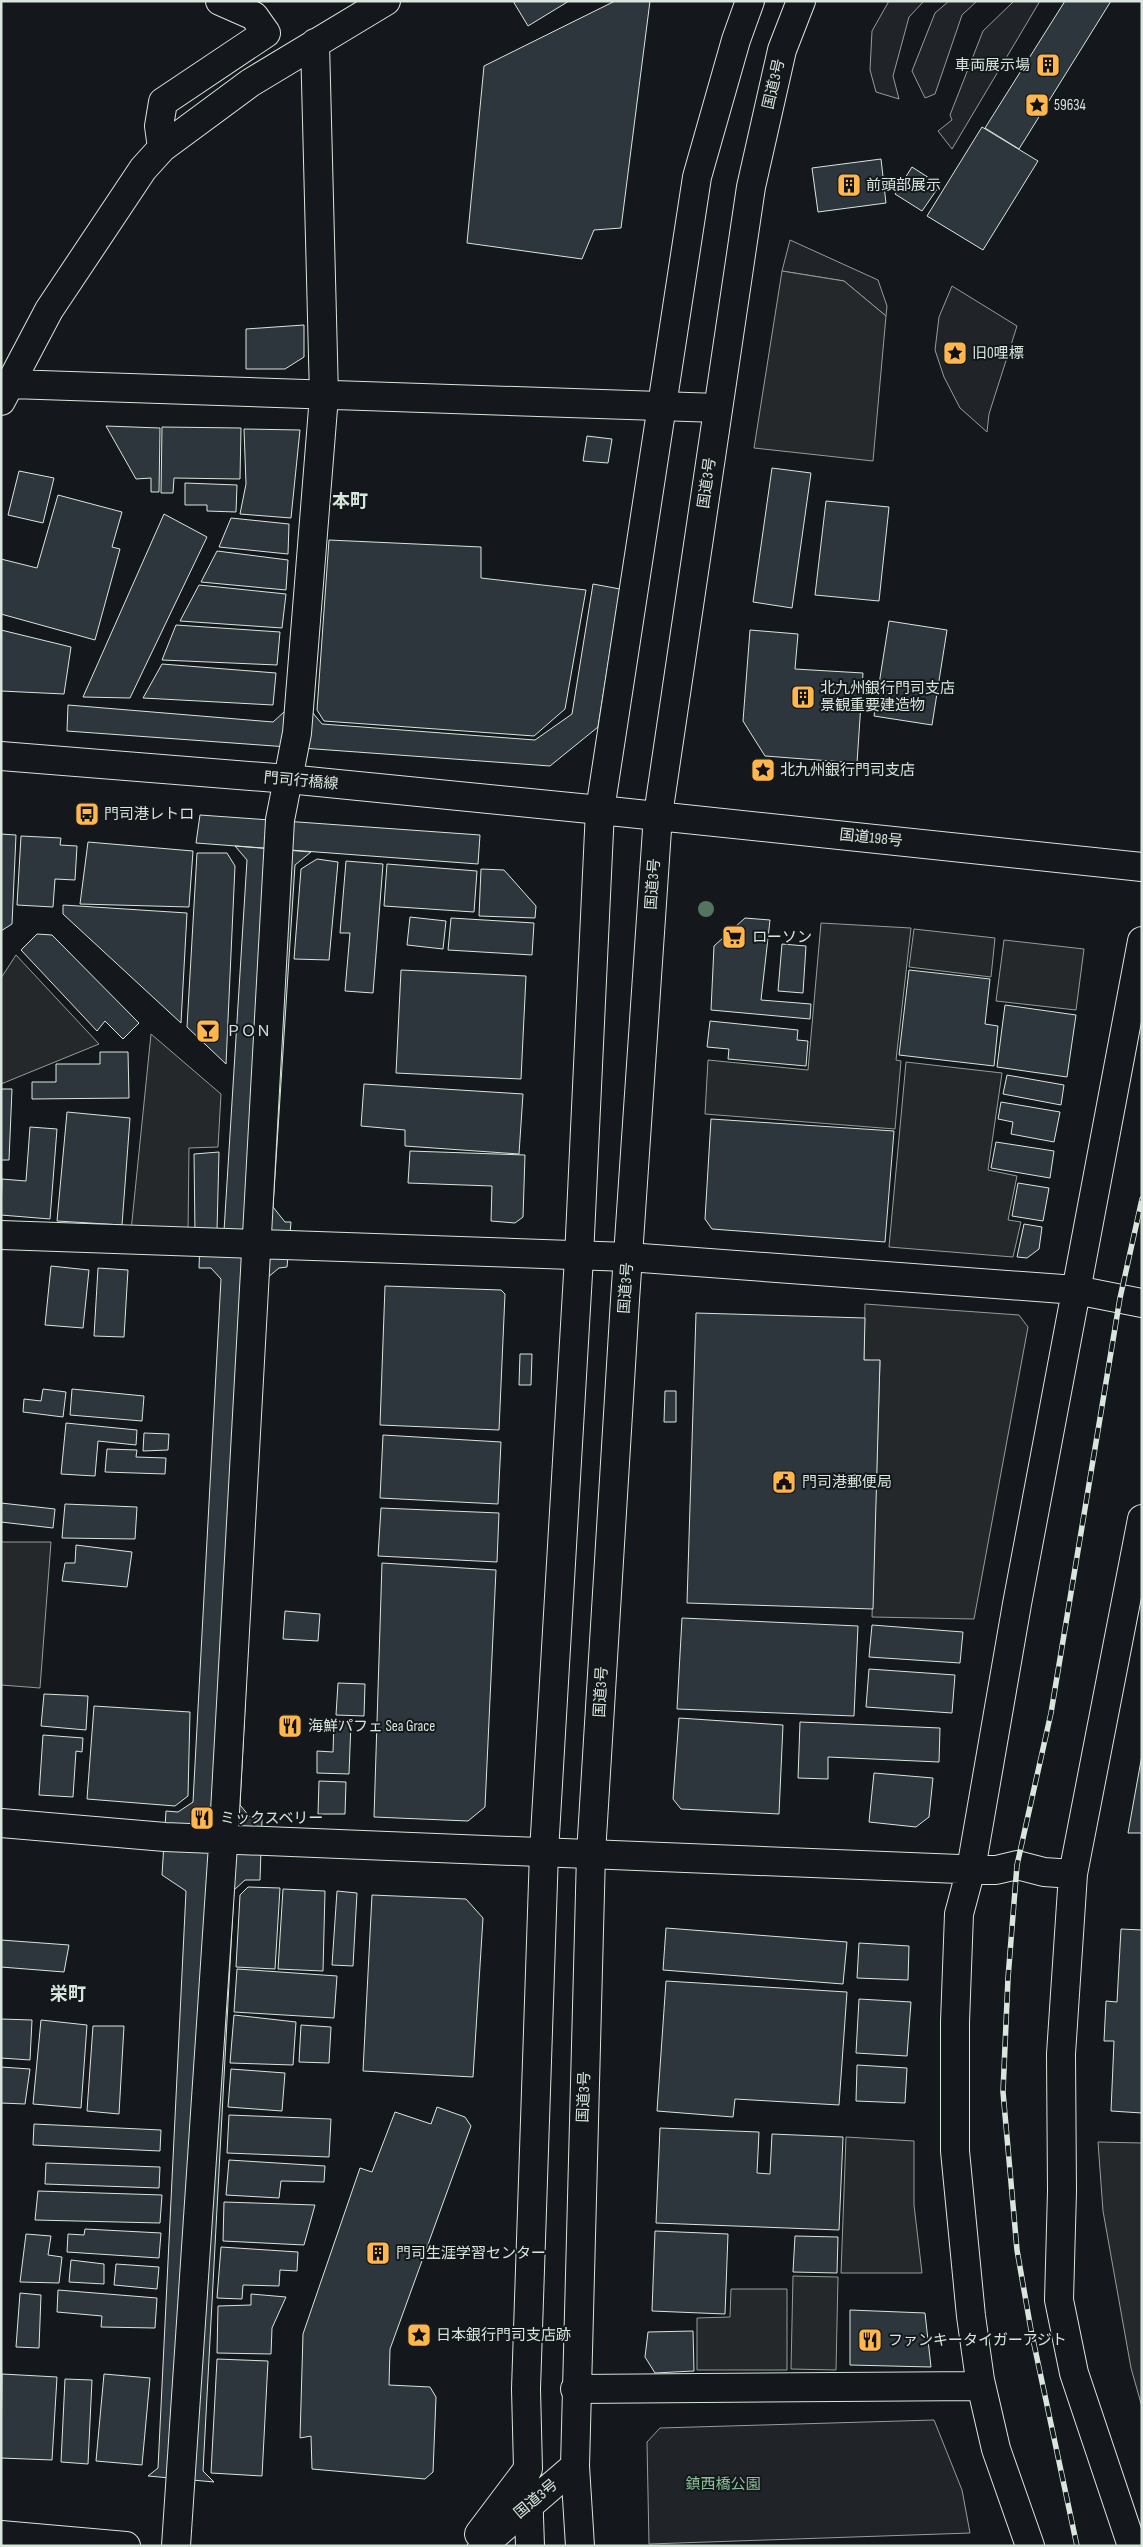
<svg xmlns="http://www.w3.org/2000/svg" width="1143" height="2547" viewBox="0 0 1143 2547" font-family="'Sofia Sans Condensed','Noto Sans JP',sans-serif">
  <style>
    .green { fill: #202428; stroke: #939e99 }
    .parking { fill: #24282b; stroke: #939e99 }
    .building { fill: #2c363c; stroke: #d8e6dc }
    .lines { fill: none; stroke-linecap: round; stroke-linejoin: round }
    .minor-casing { stroke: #d8e6dc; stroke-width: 30 }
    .major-casing { stroke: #d8e6dc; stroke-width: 30 }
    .highway-casing { stroke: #d8e6dc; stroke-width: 30 }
    .minor { stroke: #14181c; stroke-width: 28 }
    .major { stroke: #14181c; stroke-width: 28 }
    .highway { stroke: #14181c; stroke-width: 28 }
    .rail-casing { stroke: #d8e6dc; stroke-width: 5.5 }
    .rail { stroke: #14181c; stroke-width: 4; stroke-dasharray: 11; stroke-linecap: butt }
    .tree { fill: #55745f }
    .labels { text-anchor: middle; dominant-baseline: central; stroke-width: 4; stroke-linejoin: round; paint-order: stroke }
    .poi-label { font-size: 15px; fill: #d8e6dc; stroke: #14181c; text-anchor: start }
    .street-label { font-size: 15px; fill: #d8e6dc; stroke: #14181c }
    .park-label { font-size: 15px; fill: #8ac095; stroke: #14181c }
    .quarter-label { font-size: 18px; font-weight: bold; fill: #d8e6dc; stroke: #14181c }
  </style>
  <rect width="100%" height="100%" fill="#14181c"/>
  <path class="green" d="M889 1H924L909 17 893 76 899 99 876 92 870 70 872 31Z
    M949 1H977L962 15 935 94 925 98 912 71 935 13Z
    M1014 1H1040L952 149 938 131 952 120 950 115 983 31Z
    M790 240 878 280 887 306 886 316 844 281 782 271Z
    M952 286 1017 326 989 414 987 432 960 408 944 377 935 350 939 317Z
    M934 2420 962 2490 970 2533 649 2544 647 2442 660 2428Z"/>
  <path class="parking" d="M782 271 844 281 886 316 873 461 754 448Z
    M821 923 911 928 896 1060 901 1061 895 1129 705 1114 708 1060 808 1070Z
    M914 929 995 938 991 977 909 967Z
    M1004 940 1084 949 1076 1010 996 1001Z
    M16 955 99 1044 1 1084V978Z
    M151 1034 221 1094 218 1147 189 1148 188 1234 131 1231Z
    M906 1062 1002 1073 988 1170 1017 1176 1008 1220 1021 1222 1013 1257 889 1247Z
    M865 1304 1019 1315 1028 1327 974 1619 872 1617 880 1361 864 1360Z
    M1 1542H51L40 1688 1 1685Z
    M846 2137 914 2141V2205L922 2273H841Z
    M1098 2142 1142 2143V2407L1131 2368 1103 2211Z
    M793 2276 838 2277 836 2370 791 2369Z
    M731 2289H787V2370H697V2318L730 2317Z"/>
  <path class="building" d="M513 1H569L528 26Z
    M615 1H650L621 228 594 230 582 259 467 243 484 66Z
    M1065 1H1111L1019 149 985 128Z
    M982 127 1038 161 983 250 927 216Z
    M881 159 886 203 818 212 812 168Z
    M912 167 940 185 922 211 895 194Z
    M304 325V357L285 369H246V329Z
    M106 426 160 428 159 492H151V478L136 479Z
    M162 427 241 428 240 479 174 478 173 493H161Z
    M244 429 300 430 291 518 240 514 246 484Z
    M587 436 612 439 608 463 583 461Z
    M772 468 811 473 792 608 753 602Z
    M19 471 54 478 43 523 8 515Z
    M185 483 237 485 236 512 207 511V505H185Z
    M58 495 122 512 112 547 120 549 95 640 1 614V559L37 568Z
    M826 501 889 507 879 601 815 595Z
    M164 514 207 537 130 698 83 697Z
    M231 518 289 524 288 554 219 547Z
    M329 540 481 547V578L586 590 565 709 534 736 324 721 317 710Z
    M217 551 288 560 286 590 201 582Z
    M593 584 620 589 598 727 550 766 67 731 68 705 273 722 284 712H312L322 724 535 740 572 714Z
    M199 585 286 594 282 628 180 621Z
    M889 621 947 630 932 725 874 716Z
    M176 625 280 632 277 665 162 660Z
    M1 630 71 647 64 694 1 691Z
    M750 630 798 634 795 669 863 673 857 763 765 756 743 721Z
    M162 664 276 673 273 705 143 698Z
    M200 815 480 835 478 864 196 843Z
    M1 834 16 835 12 924 1 931Z
    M21 836 61 838 60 845 77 846 75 880 55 879 53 907 17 905Z
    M88 842 193 851 189 907 80 904Z
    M235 846 311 852 295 865 273 1207 285 1222H291L287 1267 279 1268 267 1278 240 1805 250 1817 262 1819 260 1880H245L234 1890 203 2471 214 2482 148 2476 158 2468 186 1891 162 1875 166 1811 178 1812 193 1802 221 1279 211 1268H199L200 1240 224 1231 247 860Z
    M197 853H227L235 866 226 1064 187 1027Z
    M317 859 338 862 329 960 294 959 301 869Z
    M346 861 383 864 373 993 345 991 350 933H340Z
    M387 864 477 871 474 912 384 906Z
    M481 869 504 870 536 906 535 918 479 916Z
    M63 905 187 913 181 1023 63 914Z
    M410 917 446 921 443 949 407 945Z
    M451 918 534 923 532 955 448 950Z
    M745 918 770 920 761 1000 811 1004 810 1019 711 1010 714 946Z
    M37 934 52 935 139 1023 123 1039 105 1021 97 1031 21 950Z
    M782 944 806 946 803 993 778 991Z
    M401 970 526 976 521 1079 396 1073Z
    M909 970 990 979 985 1024 998 1026 994 1066 899 1055Z
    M1005 1005 1076 1015 1067 1077 997 1067Z
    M710 1021 798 1030 797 1040 808 1041 806 1066 728 1059 729 1049 707 1047Z
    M100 1052H128L129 1098 32 1099V1082H56V1064H100Z
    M1007 1075 1064 1085 1061 1105 1003 1094Z
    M364 1084 523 1094 519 1154 405 1146V1130L361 1126Z
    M1 1089H12L9 1160H1Z
    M1001 1102 1060 1112 1054 1142 1011 1134 1013 1122 998 1119Z
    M67 1112 130 1118 122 1225 57 1221Z
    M711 1119 894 1131 885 1242 712 1229 705 1219Z
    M30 1127 57 1129 50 1219 1 1215 2 1179 26 1181Z
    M996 1142 1054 1151 1050 1178 991 1168Z
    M410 1151 525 1155 523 1217 515 1223 491 1221 492 1186 408 1183Z
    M219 1152 217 1231 195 1233 194 1154Z
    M1018 1183 1049 1188 1043 1221 1012 1216Z
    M1024 1224 1042 1227 1039 1249 1027 1258 1017 1257Z
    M51 1266 89 1270 83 1328 45 1325Z
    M98 1268 128 1270 124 1337 94 1336Z
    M385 1286 501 1290 505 1294 499 1430 380 1425Z
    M696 1313 865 1318 864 1360H880L873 1609 687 1603Z
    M520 1354H532L531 1385H519Z
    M43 1389 66 1392 63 1417 23 1412 24 1399 41 1401Z
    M72 1389 144 1396 142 1421 70 1415Z
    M665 1391H676V1422H664Z
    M66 1423 137 1430 136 1445 98 1441 95 1476 61 1474Z
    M144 1433 169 1434 168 1450 143 1451Z
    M383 1435 501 1442 498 1504 380 1498Z
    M107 1449 137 1450 136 1457 166 1458 165 1474 105 1472Z
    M1 1503 55 1509 53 1528 1 1522Z
    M65 1504 137 1507 135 1539 62 1538Z
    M381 1508 499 1513 497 1562 378 1556Z
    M76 1545 132 1552 127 1587 62 1581 65 1563H75Z
    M382 1563 496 1570 485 1807 468 1821 374 1817Z
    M285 1611 320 1614 318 1641 283 1639Z
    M682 1618 858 1626 854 1716 677 1709Z
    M872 1625 963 1632 960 1663 869 1657Z
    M869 1669 955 1675 952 1713 866 1707Z
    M338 1683 365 1684 364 1716 336 1715Z
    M44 1694 88 1696 86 1730 41 1726Z
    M94 1706 190 1712 188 1796 175 1806 87 1799Z
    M679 1718 783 1725 779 1814 681 1809 673 1799Z
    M334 1721 351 1722 349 1774 317 1773V1751L333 1752Z
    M800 1722 940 1728 939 1762 828 1757V1779L798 1778Z
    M43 1735 83 1738 82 1752 76 1751 73 1797 39 1795Z
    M1142 1755V1833H1128Z
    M874 1773 933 1778 929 1817 916 1827 869 1822Z
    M319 1781 346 1782 345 1814H318Z
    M248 1887 280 1888 275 1969 236 1967 240 1895Z
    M283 1889 325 1891 323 1971 278 1969Z
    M337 1891 357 1893 353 1966 332 1965Z
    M372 1895 466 1899 483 1918 473 2077 363 2071Z
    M666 1928 847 1942 843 1984 663 1970Z
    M1121 1929 1142 1930V2113L1111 2111 1114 2041H1104L1106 2001 1117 2002Z
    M1 1940 69 1945 64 1972 1 1967Z
    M859 1943 909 1946 908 1980 857 1978Z
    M237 1969 337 1976 334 2018 234 2012Z
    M666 1981 847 1992 839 2105 735 2099 733 2117 657 2111Z
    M859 1999 911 2002 907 2056 856 2053Z
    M234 2015 296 2022 293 2065 230 2063Z
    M1 2019 32 2020 30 2060 1 2058Z
    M41 2020 87 2025 81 2108 33 2104Z
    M301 2025 331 2027 329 2063 299 2062Z
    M93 2026H124L119 2114 87 2111Z
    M857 2065 907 2068 905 2103 856 2101Z
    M1 2067 30 2069 25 2104 1 2103Z
    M231 2069 285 2073 282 2111 228 2107Z
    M437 2107 465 2117 471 2126 390 2349 389 2385 430 2387 436 2397 433 2472 425 2479 312 2469 311 2436 300 2438 303 2334 360 2168 372 2172 395 2112 431 2124Z
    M229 2115 331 2119 329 2157 227 2153Z
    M34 2124 161 2130 160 2151 33 2145Z
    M660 2128 759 2132 757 2173 770 2174 772 2134 843 2137 839 2230 656 2223Z
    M229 2160 325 2166 324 2182 281 2181 279 2198 226 2195Z
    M46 2163 160 2167 159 2188 45 2184Z
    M38 2191 162 2195 160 2223 35 2220Z
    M224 2202 315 2205 304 2245 223 2241Z
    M85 2229 161 2233 159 2258 67 2252 68 2234 84 2235Z
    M655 2231 728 2234 725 2314 652 2311Z
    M26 2234 51 2236 48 2255 62 2257 59 2283 20 2282Z
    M795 2236 838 2237 837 2273 793 2272Z
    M221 2247 298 2252 297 2271 280 2270 279 2286 243 2285 242 2299 217 2298Z
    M71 2260 104 2264V2284L69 2282Z
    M116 2264 159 2267 157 2289 114 2285Z
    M58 2290 157 2298 155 2328 101 2327 102 2316 57 2312Z
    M20 2293 41 2295 39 2348 16 2347Z
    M251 2294 286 2297 272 2328 271 2354 217 2353 218 2306 251 2305Z
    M850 2310 925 2313 931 2367 850 2365Z
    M693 2331 694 2371 655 2373 645 2357 648 2332Z
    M217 2359 268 2361 262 2476 211 2473Z
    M2 2374 57 2377 52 2460 1 2458Z
    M104 2374 150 2378 142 2465 96 2461Z
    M65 2379 92 2380 88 2464 61 2462Z"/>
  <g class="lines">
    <g class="minor-casing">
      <path id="minor" d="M162 148 159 126 163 102 266 33 254 16 220 1
        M11 384 718 408
        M1 401 49 310 143 169 162 148 250 83 386 1
        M1 1235 628 1257 1076 1290 1142 1303
        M1 1823 165 1837 984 1870H996L1017 1865 1044 1872 1073 1874
        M575 2389 981 2386
        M1 2535 126 2546
        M176 2546 224 1830 280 820 297 733 324 396 315 43
        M1030 2546 996 2449 980 2380 971 2316 955 2151V2022L959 1914 971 1869 1017 1604 1142 941
        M1132 2546 1074 2373 1059 2300 1062 2191 1061 2054 1073 1874 1142 1519"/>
    </g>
    <g class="major-casing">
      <path id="major" d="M1 756 288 779 600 810
        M575 2466 580 2546
        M528 2487 530 2546"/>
    </g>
    <g class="highway-casing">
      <path id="highway" d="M600 810 1142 867
        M479 2534 528 2469 526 2389 544 1852 579 1257 600 810 697 177 736 40 750 1
        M482 2546 575 2466 591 1854 625 1300 658 815 751 187 782 50 801 1"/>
    </g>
    <use href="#minor" class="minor"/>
    <use href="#major" class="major"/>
    <use href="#highway" class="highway"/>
    <g class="rail-casing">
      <path id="rail" d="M1077 2546 1031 2330 1017 2250 1003 2092 1008 1978 1017 1865 1051 1713 1120 1298 1142 1199"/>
    </g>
    <use href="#rail" class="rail"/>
  </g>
  <circle class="tree" cx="706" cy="909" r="8"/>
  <defs>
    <g id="building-square" transform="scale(1.25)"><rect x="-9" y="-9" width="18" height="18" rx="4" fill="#ffb74d" stroke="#14181c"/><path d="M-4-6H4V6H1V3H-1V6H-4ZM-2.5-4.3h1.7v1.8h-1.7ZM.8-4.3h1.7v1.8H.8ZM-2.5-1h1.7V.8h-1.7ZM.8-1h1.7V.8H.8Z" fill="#111"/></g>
    <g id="sight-square" transform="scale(1.25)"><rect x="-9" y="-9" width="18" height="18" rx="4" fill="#ffb74d" stroke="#14181c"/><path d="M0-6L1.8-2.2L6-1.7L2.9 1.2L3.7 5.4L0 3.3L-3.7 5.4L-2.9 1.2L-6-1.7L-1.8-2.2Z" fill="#111"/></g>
    <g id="bus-square" transform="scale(1.25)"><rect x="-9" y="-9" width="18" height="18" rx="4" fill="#ffb74d" stroke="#14181c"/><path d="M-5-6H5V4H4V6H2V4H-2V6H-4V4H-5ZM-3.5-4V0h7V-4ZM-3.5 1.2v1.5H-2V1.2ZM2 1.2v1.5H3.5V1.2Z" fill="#111"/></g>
    <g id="supermarket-square" transform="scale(1.25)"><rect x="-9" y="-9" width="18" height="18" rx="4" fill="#ffb74d" stroke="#14181c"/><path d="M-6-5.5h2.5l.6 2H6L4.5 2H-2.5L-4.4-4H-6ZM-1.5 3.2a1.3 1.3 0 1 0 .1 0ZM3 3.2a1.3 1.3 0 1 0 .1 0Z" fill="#111"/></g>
    <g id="bar-square" transform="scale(1.25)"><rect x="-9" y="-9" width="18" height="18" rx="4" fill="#ffb74d" stroke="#14181c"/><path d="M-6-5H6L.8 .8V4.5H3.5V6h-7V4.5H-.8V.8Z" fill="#111"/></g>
    <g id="civic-square" transform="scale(1.25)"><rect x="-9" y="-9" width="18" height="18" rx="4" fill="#ffb74d" stroke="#14181c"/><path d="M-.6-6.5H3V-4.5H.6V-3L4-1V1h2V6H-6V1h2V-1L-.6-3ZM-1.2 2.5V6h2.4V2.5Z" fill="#111"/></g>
    <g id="restaurant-square" transform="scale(1.25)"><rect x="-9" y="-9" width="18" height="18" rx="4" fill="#ffb74d" stroke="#14181c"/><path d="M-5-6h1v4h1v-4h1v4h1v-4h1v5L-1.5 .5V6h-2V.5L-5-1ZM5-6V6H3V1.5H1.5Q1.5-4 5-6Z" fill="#111"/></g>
  </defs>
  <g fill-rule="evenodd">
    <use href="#building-square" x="1048" y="65"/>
    <use href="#sight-square" x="1037" y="105"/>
    <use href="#building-square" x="849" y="185"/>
    <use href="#sight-square" x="955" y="353"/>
    <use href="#building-square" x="803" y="697"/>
    <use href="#sight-square" x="763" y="770"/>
    <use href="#bus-square" x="87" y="814"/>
    <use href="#supermarket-square" x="734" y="937"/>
    <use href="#bar-square" x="208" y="1031"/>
    <use href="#civic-square" x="784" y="1482"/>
    <use href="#restaurant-square" x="290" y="1726"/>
    <use href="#restaurant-square" x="202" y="1818"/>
    <use href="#building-square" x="378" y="2253"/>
    <use href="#sight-square" x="419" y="2335"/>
    <use href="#restaurant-square" x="870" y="2340"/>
  </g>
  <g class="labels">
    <g class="poi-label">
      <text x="1030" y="65" text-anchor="end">車両展示場</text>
      <text x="1054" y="105">59634</text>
      <text x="866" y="185">前頭部展示</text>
      <text x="972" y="353">旧0哩標</text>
      <text x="820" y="688">北九州銀行門司支店<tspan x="820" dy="17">景観重要建造物</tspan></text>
      <text x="780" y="770">北九州銀行門司支店</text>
      <text x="104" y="814">門司港レトロ</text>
      <text x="752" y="937">ローソン</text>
      <text x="226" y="1031">ＰＯＮ</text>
      <text x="802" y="1482">門司港郵便局</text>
      <text x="308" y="1726">海鮮パフェ Sea Grace</text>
      <text x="220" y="1818">ミックスベリー</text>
      <text x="396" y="2253">門司生涯学習センター</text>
      <text x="436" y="2335">日本銀行門司支店跡</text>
      <text x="888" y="2340">ファンキータイガーアジト</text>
    </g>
    <g class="street-label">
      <text transform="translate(774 84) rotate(-77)">国道3号</text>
      <text transform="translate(707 483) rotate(-82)">国道3号</text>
      <text transform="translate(301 781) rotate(5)">門司行橋線</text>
      <text transform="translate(871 838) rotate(6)">国道198号</text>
      <text transform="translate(653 884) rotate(-86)">国道3号</text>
      <text transform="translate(626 1288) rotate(-86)">国道3号</text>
      <text transform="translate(601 1692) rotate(-87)">国道3号</text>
      <text transform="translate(584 2097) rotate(-88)">国道3号</text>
      <text transform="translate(536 2499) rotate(-40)">国道3号</text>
    </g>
    <g class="park-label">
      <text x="723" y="2484">鎮西橋公園</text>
    </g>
    <g class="quarter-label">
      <text x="350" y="501">本町</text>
      <text x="68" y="1994">栄町</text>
    </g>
  </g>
  <rect width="1143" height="2547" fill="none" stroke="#d8e6dc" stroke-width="5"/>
</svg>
